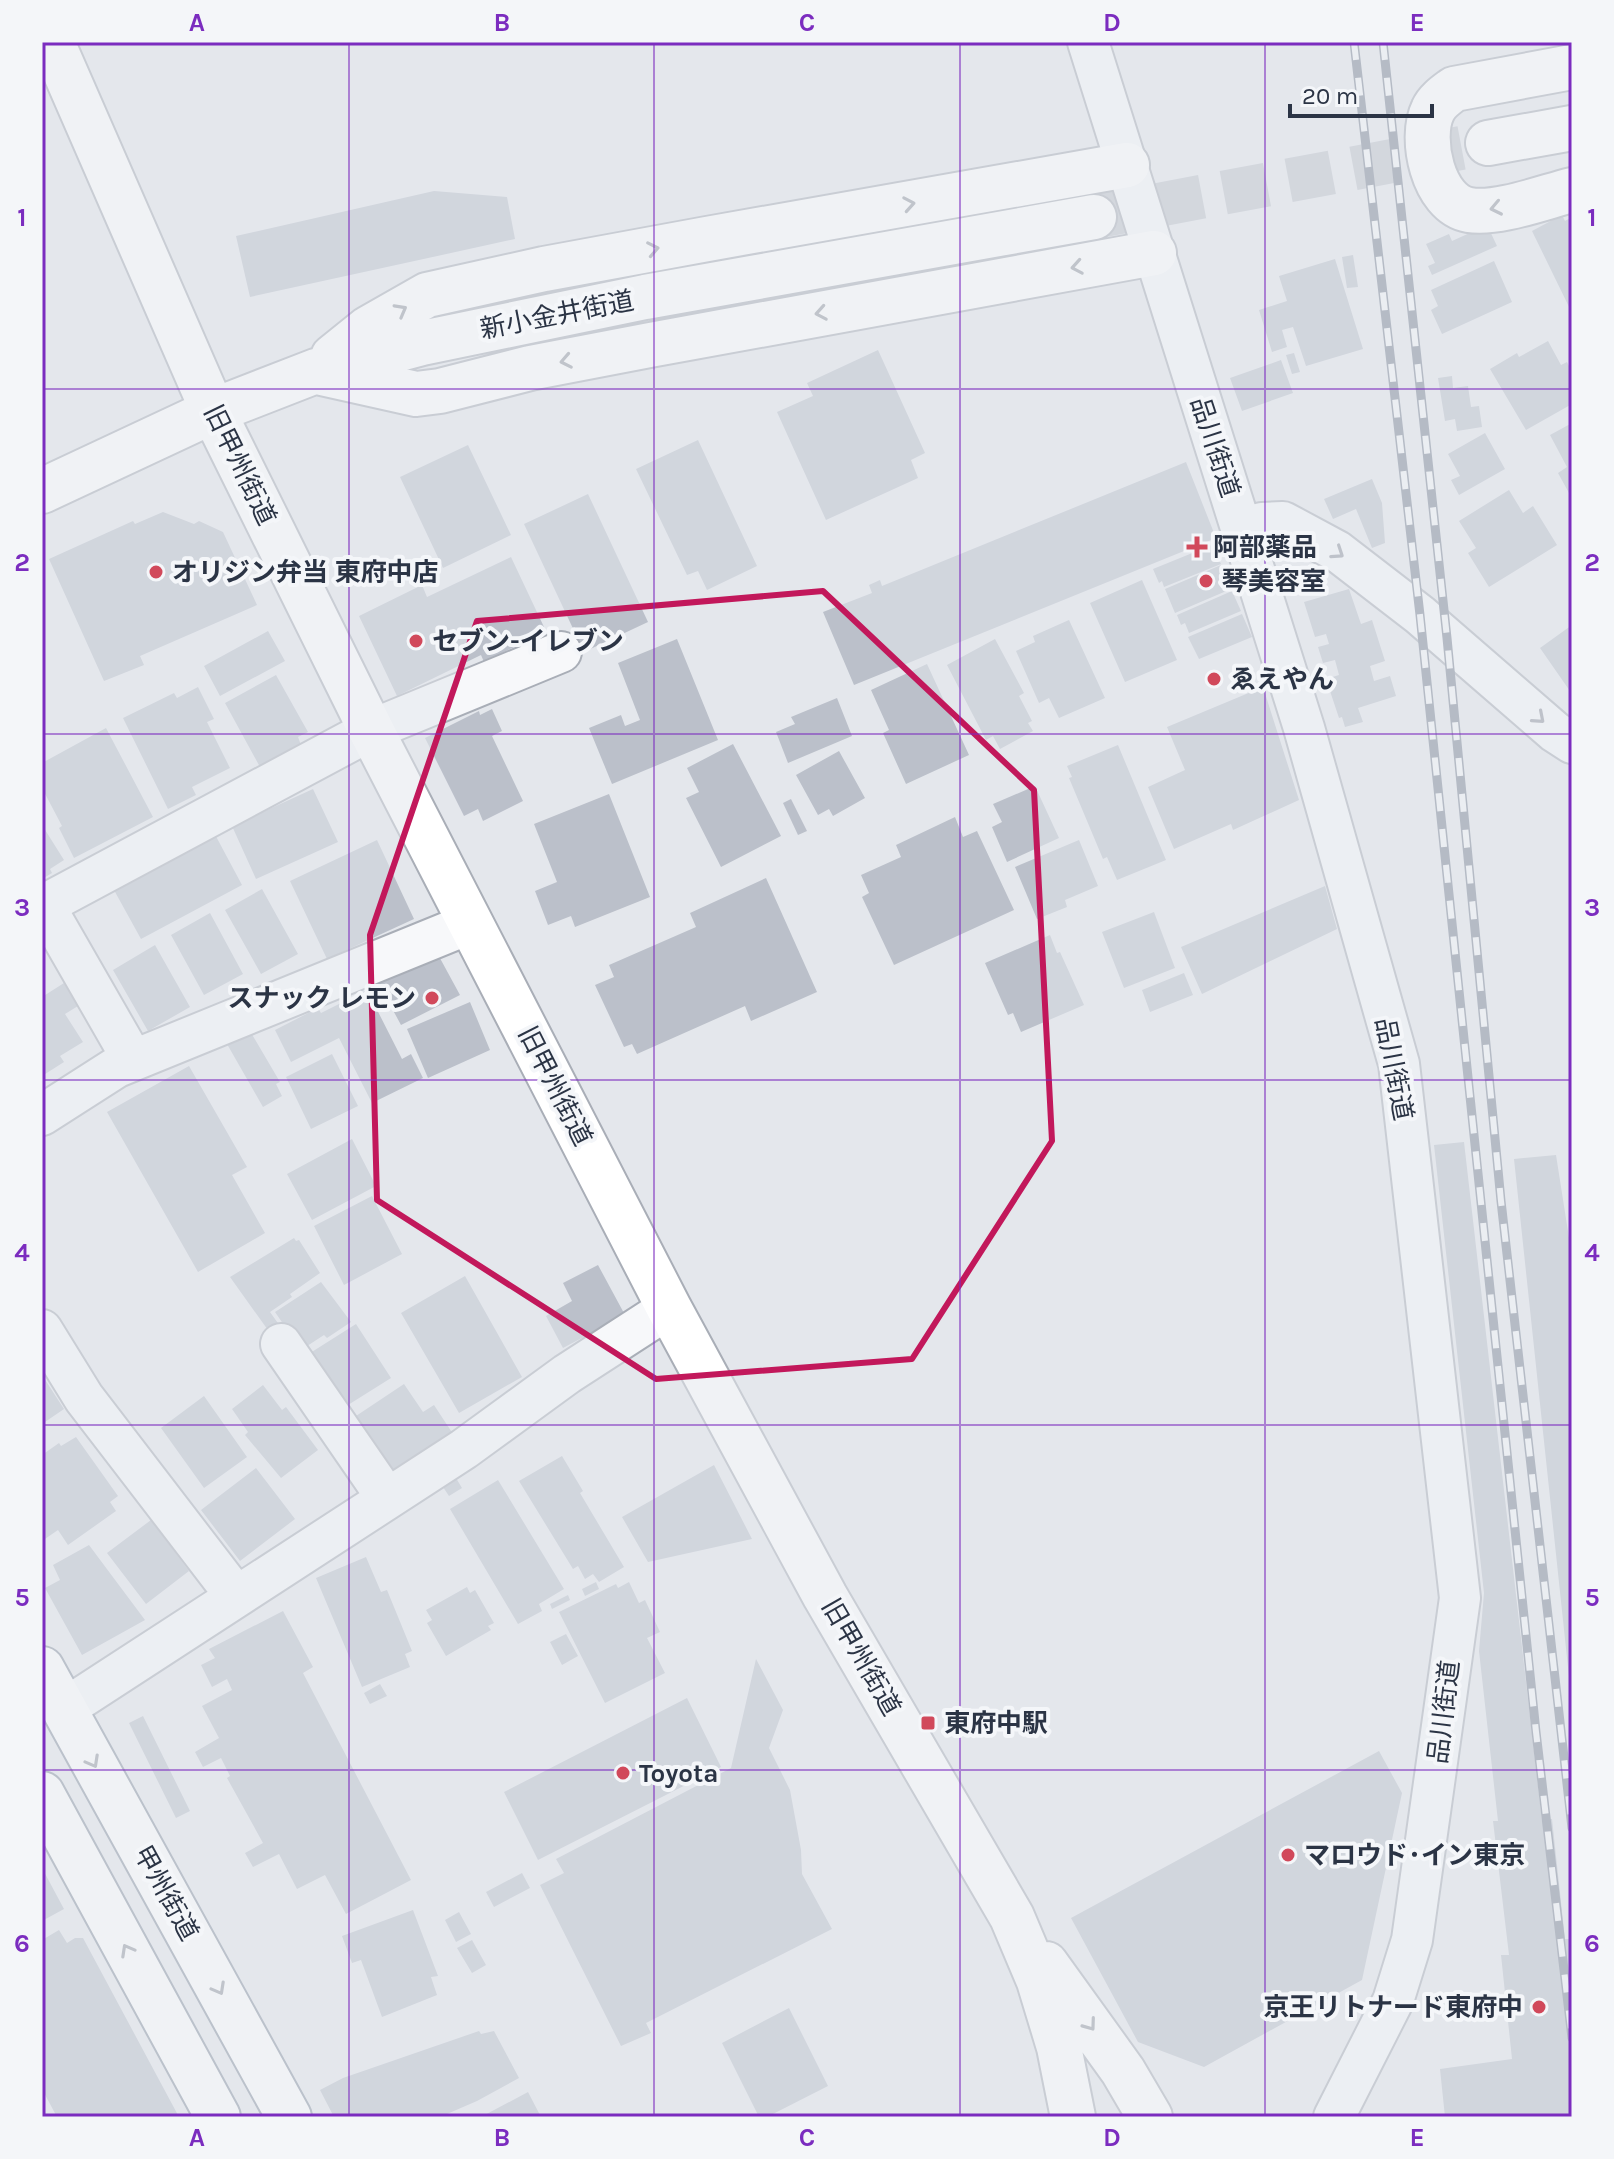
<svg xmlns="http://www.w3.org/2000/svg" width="1614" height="2159" viewBox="0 0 1614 2159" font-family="Karla,'Noto Sans JP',sans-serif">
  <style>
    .building { fill: #bbc0ca }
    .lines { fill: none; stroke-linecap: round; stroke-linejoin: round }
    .secondary-tunnel { stroke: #bfc3cb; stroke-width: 44; stroke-dasharray: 44 22; stroke-linecap: butt }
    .street-casing { stroke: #a9aeb7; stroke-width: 44 }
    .secondary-casing { stroke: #a9aeb7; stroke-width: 48 }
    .highway-casing { stroke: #8b94a3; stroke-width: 48 }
    .street { stroke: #f7f8fa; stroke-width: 40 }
    .secondary { stroke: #fff; stroke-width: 44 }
    .highway { stroke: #fff; stroke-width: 44 }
    .rail-casing { stroke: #7d8696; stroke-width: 9 }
    .rail { stroke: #f4f6f9; stroke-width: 6; stroke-dasharray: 18; stroke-linecap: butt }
    .oneway { stroke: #959aa2 }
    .oneway2 { stroke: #9196a0 }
    .marked { fill: none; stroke: #c2185b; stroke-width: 6; stroke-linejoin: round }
    .grid { fill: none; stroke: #7b2cbf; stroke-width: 2; stroke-opacity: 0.55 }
    .poi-dot { fill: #d1495b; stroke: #f4f6f9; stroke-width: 3 }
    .labels { text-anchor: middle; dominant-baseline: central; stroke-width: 8; stroke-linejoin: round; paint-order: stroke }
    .street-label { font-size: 26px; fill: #2b3445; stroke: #f4f6f9 }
    .poi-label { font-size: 26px; font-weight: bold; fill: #2b3445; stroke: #f4f6f9; text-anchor: start }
    .neatline { fill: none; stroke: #7b2cbf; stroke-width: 3 }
    .grid-label { font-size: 26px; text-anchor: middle; font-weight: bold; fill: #7b2cbf }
  </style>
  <rect width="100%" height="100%" fill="#e4e7ec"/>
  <path class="building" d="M434 191 507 197 515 239 250 297 236 236Z
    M1562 215 1565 221 1572 217V313L1532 231Z
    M1483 227 1489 229 1497 246 1432 275 1428 266 1435 263 1426 244 1449 234 1452 241Z
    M1353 255 1358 287 1347 288 1342 257Z
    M1335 259 1363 349 1306 366 1293 327 1282 330 1287 347 1272 352 1259 310 1287 301 1279 276Z
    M1494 261 1512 302 1442 334 1431 310 1438 306 1431 290Z
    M1548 341 1561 365 1567 362 1572 372V404L1526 430 1490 369 1517 353 1519 357Z
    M878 350 925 453 911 460 918 478 826 520 777 412 813 396 807 383Z
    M1294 353 1300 372 1292 374 1286 355Z
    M1281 360 1293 393 1242 411 1230 378Z
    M1452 376 1453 388 1468 386 1471 407 1479 406 1482 427 1457 431 1455 419 1445 421 1438 378Z
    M1572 423V491L1569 493 1558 473 1567 467 1550 435Z
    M1485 433 1505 469 1459 495 1451 480 1460 476 1448 454Z
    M698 440 757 566 707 590 698 571 687 575 636 469Z
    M468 445 511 535 443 568 400 477Z
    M1186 462 1216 538 854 685 823 612 872 593 869 585 880 580 882 586Z
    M1372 479 1382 503 1385 543 1372 548 1356 509 1333 519 1324 499Z
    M1509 490 1523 513 1533 506 1557 545 1489 587 1468 553 1476 548 1459 521Z
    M588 494 648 622 584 652 524 524Z
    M163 512 194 524 199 521 223 532 257 605 140 656 144 665 104 681 49 559 133 521 135 524Z
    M1212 545 1221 564 1164 587 1162 581 1159 583 1153 569Z
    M511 557 544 627 516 641 518 645 484 662 481 655 397 696 359 616 422 585 427 597Z
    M1221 565 1231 589 1175 613 1165 589Z
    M1142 580 1177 660 1125 682 1090 603Z
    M1349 589 1361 624 1372 620 1385 661 1370 666 1374 681 1390 676 1396 696 1358 708 1363 722 1345 727 1342 717 1339 718 1326 679 1339 675 1335 660 1323 663 1318 647 1329 644 1326 634 1315 637 1304 602Z
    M1232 591 1241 611 1189 633 1185 623 1181 625 1177 615Z
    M1242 614 1252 637 1199 659 1188 637Z
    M1069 620 1105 698 1059 718 1049 698 1039 703 1016 651 1035 642 1033 636Z
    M1572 625V694L1540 648Z
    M268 631 285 661 220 696 204 666Z
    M677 639 718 740 612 784 589 728 621 715 625 726 640 720 618 663Z
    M995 639 1024 693 1019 696 1032 721 1028 723 1033 731 1000 749 993 736 986 740 947 665Z
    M927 664 969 755 906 784 883 733 889 730 871 690Z
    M276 675 308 732 298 737 301 745 260 767 225 703Z
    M198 687 214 719 207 722 230 768 192 787 196 795 168 809 123 718 174 693 177 698Z
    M1263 687 1299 800 1233 830 1231 824 1174 849 1148 787 1185 770 1167 727Z
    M837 698 852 736 788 763 776 732 795 724 791 717Z
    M492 709 502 731 492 736 523 801 483 821 478 809 464 816 425 738 479 711 480 715Z
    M106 728 153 817 74 858 59 828 62 826 42 788V763Z
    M733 744 781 836 721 867 686 798 699 792 687 768Z
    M1118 745 1166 860 1117 880 1107 857 1103 859 1069 778 1072 777 1067 766Z
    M839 751 865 798 833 816 829 809 818 815 796 775Z
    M1035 786 1059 838 1007 862 992 827 1002 822 993 804Z
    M313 789 338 842 256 879 232 826Z
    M609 794 650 897 575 927 571 916 548 925 535 891 557 882 534 824Z
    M791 799 807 831 798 835 783 803Z
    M955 817 963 837 977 831 1014 910 894 965 862 897 869 893 861 875 901 857 896 845Z
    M42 825 64 860 50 869 52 873 42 879Z
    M211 827 242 885 141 939 109 881Z
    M377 840 414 919 327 959 290 881Z
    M1079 840 1098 886 1065 900 1067 907 1037 919 1015 867Z
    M766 878 817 992 751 1021 745 1006 637 1054 632 1044 624 1047 595 985 614 977 609 965 696 927 690 913Z
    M1325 886 1337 929 1202 994 1181 947Z
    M262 889 298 954 261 974 225 910Z
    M1154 912 1175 968 1124 988 1102 932Z
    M210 913 243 974 204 995 171 935Z
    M1050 935 1057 953 1060 952 1084 1005 1021 1032 1013 1013 1008 1015 985 963Z
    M155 945 190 1007 148 1031 113 970Z
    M435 949 460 995 401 1025 375 977Z
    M1184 973 1193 995 1150 1012 1142 990Z
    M64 983 78 1006 65 1014 83 1042 60 1056 64 1062 42 1076V997Z
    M367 990 402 1059 411 1054 423 1078 372 1103 339 1038 291 1062 275 1030 318 1008 321 1013Z
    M470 1002 490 1050 428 1078 407 1029Z
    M250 1031 280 1082 276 1084 282 1096 263 1107 227 1044Z
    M332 1054 358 1106 311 1129 286 1077Z
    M189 1066 247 1167 232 1175 265 1233 198 1272 107 1112Z
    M352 1139 376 1186 312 1220 287 1174Z
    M1464 1142 1542 1821 1552 1819 1565 1939H1572V2117H1445L1440 2069 1512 2059 1501 1955H1509L1493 1821H1498L1479 1651 1484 1593 1434 1145Z
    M1556 1155 1572 1257V1686H1570L1514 1159Z
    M372 1196 402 1254 344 1285 314 1226Z
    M294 1238 296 1241 299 1240 320 1273 290 1294 292 1297 270 1312 285 1333 275 1340 230 1277Z
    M598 1265 625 1315 563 1348 546 1316 572 1301 563 1283Z
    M465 1276 522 1377 459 1413 401 1313Z
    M321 1282 351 1322 327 1338 324 1335 301 1350 275 1312Z
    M356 1324 391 1378 348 1405 334 1384 329 1387 307 1355Z
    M42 1375 64 1409 42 1424Z
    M404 1384 423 1412 434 1405 457 1440 396 1481 353 1418Z
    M263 1385 282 1410 286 1407 318 1450 281 1478 245 1435 248 1432 232 1409Z
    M204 1396 247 1457 204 1488 161 1428Z
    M76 1437 118 1496 110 1502 116 1511 68 1545 58 1530 42 1541V1455L59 1443 61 1446Z
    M562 1456 583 1491 580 1493 624 1567 599 1582 593 1574 585 1579 578 1566 573 1569 519 1481Z
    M714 1465 752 1539 648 1562 622 1517Z
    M256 1468 295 1519 240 1561 201 1510Z
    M453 1473 462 1488 449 1496 439 1481Z
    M498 1480 564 1589 539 1604 542 1611 518 1624 450 1509Z
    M151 1520 189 1571 146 1604 107 1553Z
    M89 1545 145 1620 82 1655 45 1588 60 1580 53 1565Z
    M366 1557 381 1592 387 1590 412 1651 405 1654 410 1667 362 1687 316 1578Z
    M596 1582 599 1589 585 1596 582 1589Z
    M629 1582 639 1603 645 1600 660 1632 647 1638 665 1673 605 1703 559 1612 616 1584 618 1588Z
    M467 1587 470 1593 475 1590 494 1623 488 1626 491 1630 446 1656 427 1623 432 1620 426 1610Z
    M568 1595 570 1600 552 1609 550 1604Z
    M283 1611 313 1667 303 1673 411 1880 346 1914 325 1875 297 1889 279 1854 253 1867 245 1853 263 1843 227 1778 230 1776 221 1758 203 1767 195 1752 219 1738 202 1706 232 1690 227 1679 212 1687 201 1665 215 1658 209 1649Z
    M566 1634 578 1656 562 1665 550 1642Z
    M756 1659 783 1710 769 1748 790 1790 801 1850 802 1874 832 1929 646 2023 651 2033 621 2046 540 1885 564 1873 556 1859 731 1768Z
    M380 1684 387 1696 370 1704 364 1693Z
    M687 1698 721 1767 538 1860 504 1792Z
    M143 1716 190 1811 176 1818 129 1723Z
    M1379 1751 1402 1793 1362 1980 1204 2067 1138 2042 1071 1918Z
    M42 1868 64 1909 42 1921Z
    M522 1873 530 1888 494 1907 486 1892Z
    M413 1910 438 1976 431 1977 437 1995 382 2017 361 1960 352 1963 342 1936Z
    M459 1912 471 1934 456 1942 445 1920Z
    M59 1930 67 1943 75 1938H83L179 2117H57L42 2089V1940Z
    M472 1940 486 1965 472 1973 457 1948Z
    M789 2008 828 2086 767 2117H759L722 2043Z
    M479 2031 481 2034 494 2031 519 2078 477 2101 440 2117H334L320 2090 343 2078Z
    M528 2092 541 2117H481Z"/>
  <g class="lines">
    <path class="secondary-tunnel" d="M1094 217 1488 143"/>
    <g class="street-casing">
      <path id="street" d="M1088 42 1304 728 1399 1064 1460 1598 1412 1940 1393 2001 1334 2117
        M1241 529 1262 523 1283 522 1337 551 1420 615 1555 732 1572 743
        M133 1060 44 905 371 730 561 652
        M42 1115 117 1067 471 923
        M42 1330 84 1398 236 1596
        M281 1344 387 1498
        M64 1709 464 1449 567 1374 669 1308"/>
    </g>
    <g class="secondary-casing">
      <path id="secondary" d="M52 42 213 411 371 730 669 1308 825 1596 1012 1917 1039 1981 1059 2047 1073 2117
        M1572 67 1454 89C1446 95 1437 101 1433 110 1419 138 1433 204 1469 210 1497 215 1544 197 1572 190
        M1488 143 1572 128
        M333 357 369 328 427 295 544 269 707 239 1127 165
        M322 373 416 394 440 391 530 368 650 345 1154 253
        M42 491 213 411 316 371 422 343 645 297 1094 217
        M1046 1964 1123 2071 1150 2117"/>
    </g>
    <g class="highway-casing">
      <path id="highway" d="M42 1669 289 2117
        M42 1794 218 2117"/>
    </g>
    <use href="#street" class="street"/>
    <use href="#secondary" class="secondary"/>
    <use href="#highway" class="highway"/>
    <g class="rail-casing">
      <path id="rail" d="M1354 42 1420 615 1536 1732 1572 2038
        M1383 42 1447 638 1501 1201 1572 1828"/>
    </g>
    <use href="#rail" class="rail"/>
  </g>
  <defs><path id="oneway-chevron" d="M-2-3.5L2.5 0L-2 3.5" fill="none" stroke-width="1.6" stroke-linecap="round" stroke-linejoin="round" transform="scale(2)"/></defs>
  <g class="oneway">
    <use href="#oneway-chevron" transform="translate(909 204) rotate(-10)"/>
    <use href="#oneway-chevron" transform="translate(1496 208) rotate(168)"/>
    <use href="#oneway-chevron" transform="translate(653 249) rotate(-11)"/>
    <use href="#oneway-chevron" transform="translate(1077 267) rotate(170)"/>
    <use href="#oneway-chevron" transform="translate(401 310) rotate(-29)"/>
    <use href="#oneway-chevron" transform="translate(821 313) rotate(170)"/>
    <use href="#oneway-chevron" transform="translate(566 361) rotate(169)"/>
    <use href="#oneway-chevron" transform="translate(93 1762) rotate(61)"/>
    <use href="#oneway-chevron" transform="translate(127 1950) rotate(-119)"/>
    <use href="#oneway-chevron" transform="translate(219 1989) rotate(61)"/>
    <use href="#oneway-chevron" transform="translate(1090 2025) rotate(54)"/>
  </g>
  <g class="oneway2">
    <use href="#oneway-chevron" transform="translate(1338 553) rotate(34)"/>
    <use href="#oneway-chevron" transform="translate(1539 718) rotate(41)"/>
  </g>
  <path d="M0 0H1614V2159H0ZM823 591 1034 790 1052 1141 912 1359 656 1379 377 1200 370 935 477 621Z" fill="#e4e7ec" fill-opacity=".55" fill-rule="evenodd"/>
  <path class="marked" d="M823 591 1034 790 1052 1141 912 1359 656 1379 377 1200 370 935 477 621Z"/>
  <path class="grid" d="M349 42V2117M654 42V2117M960 42V2117M1265 42V2117M42 389H1572M42 734H1572M42 1080H1572M42 1425H1572M42 1770H1572"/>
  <g class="poi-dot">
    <path d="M1193 535h8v8h8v8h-8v8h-8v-8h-8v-8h8z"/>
    <circle cx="156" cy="572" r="8"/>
    <circle cx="1206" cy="581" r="8"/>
    <circle cx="416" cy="641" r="8"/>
    <circle cx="1214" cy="679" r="8"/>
    <circle cx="432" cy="998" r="8"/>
    <rect x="920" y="1715" width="16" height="16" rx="4"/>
    <circle cx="623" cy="1773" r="8"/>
    <circle cx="1288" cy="1855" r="8"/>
    <circle cx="1539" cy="2007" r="8"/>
  </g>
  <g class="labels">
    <g class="street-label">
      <text transform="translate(557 315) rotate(-11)">新小金井街道</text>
      <text transform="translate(1215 447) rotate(72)">品川街道</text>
      <text transform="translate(240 465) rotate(64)">旧甲州街道</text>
      <text transform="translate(1394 1069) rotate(79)">品川街道</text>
      <text transform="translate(555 1086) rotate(63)">旧甲州街道</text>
      <text transform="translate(861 1657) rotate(60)">旧甲州街道</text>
      <text transform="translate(1444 1712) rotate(-83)">品川街道</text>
      <text transform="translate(166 1893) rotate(61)">甲州街道</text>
    </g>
    <g class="poi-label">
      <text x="1213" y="547">阿部薬品</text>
      <text x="172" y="572">オリジン弁当 東府中店</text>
      <text x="1222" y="581">琴美容室</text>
      <text x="432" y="641">セブン-イレブン</text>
      <text x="1230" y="679">ゑえやん</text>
      <text x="416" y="998" text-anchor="end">スナック レモン</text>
      <text x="944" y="1723">東府中駅</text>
      <text x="639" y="1773">Toyota</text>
      <text x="1304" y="1855">マロウド･イン東京</text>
      <text x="1523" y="2007" text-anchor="end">京王リトナード東府中</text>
    </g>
  </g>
  <rect width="1614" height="2159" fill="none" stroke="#f4f6f9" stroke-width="88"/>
  <path d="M1290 104v12h142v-12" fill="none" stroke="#2b3445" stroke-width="4"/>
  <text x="1302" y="104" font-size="24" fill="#2b3445" stroke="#f4f6f9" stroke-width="6" paint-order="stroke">20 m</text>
  <rect x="44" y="44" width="1526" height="2071" class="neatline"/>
  <g class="grid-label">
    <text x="197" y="31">A</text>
    <text x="502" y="31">B</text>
    <text x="807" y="31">C</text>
    <text x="1112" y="31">D</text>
    <text x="1417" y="31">E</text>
    <text x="22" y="226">1</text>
    <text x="1592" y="226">1</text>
    <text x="22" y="571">2</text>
    <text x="1592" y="571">2</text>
    <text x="22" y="916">3</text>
    <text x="1592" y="916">3</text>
    <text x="22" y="1261">4</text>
    <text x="1592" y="1261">4</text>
    <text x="22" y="1606">5</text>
    <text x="1592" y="1606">5</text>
    <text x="22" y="1952">6</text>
    <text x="1592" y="1952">6</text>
    <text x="197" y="2146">A</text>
    <text x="502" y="2146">B</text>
    <text x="807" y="2146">C</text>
    <text x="1112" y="2146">D</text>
    <text x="1417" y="2146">E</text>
  </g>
</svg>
